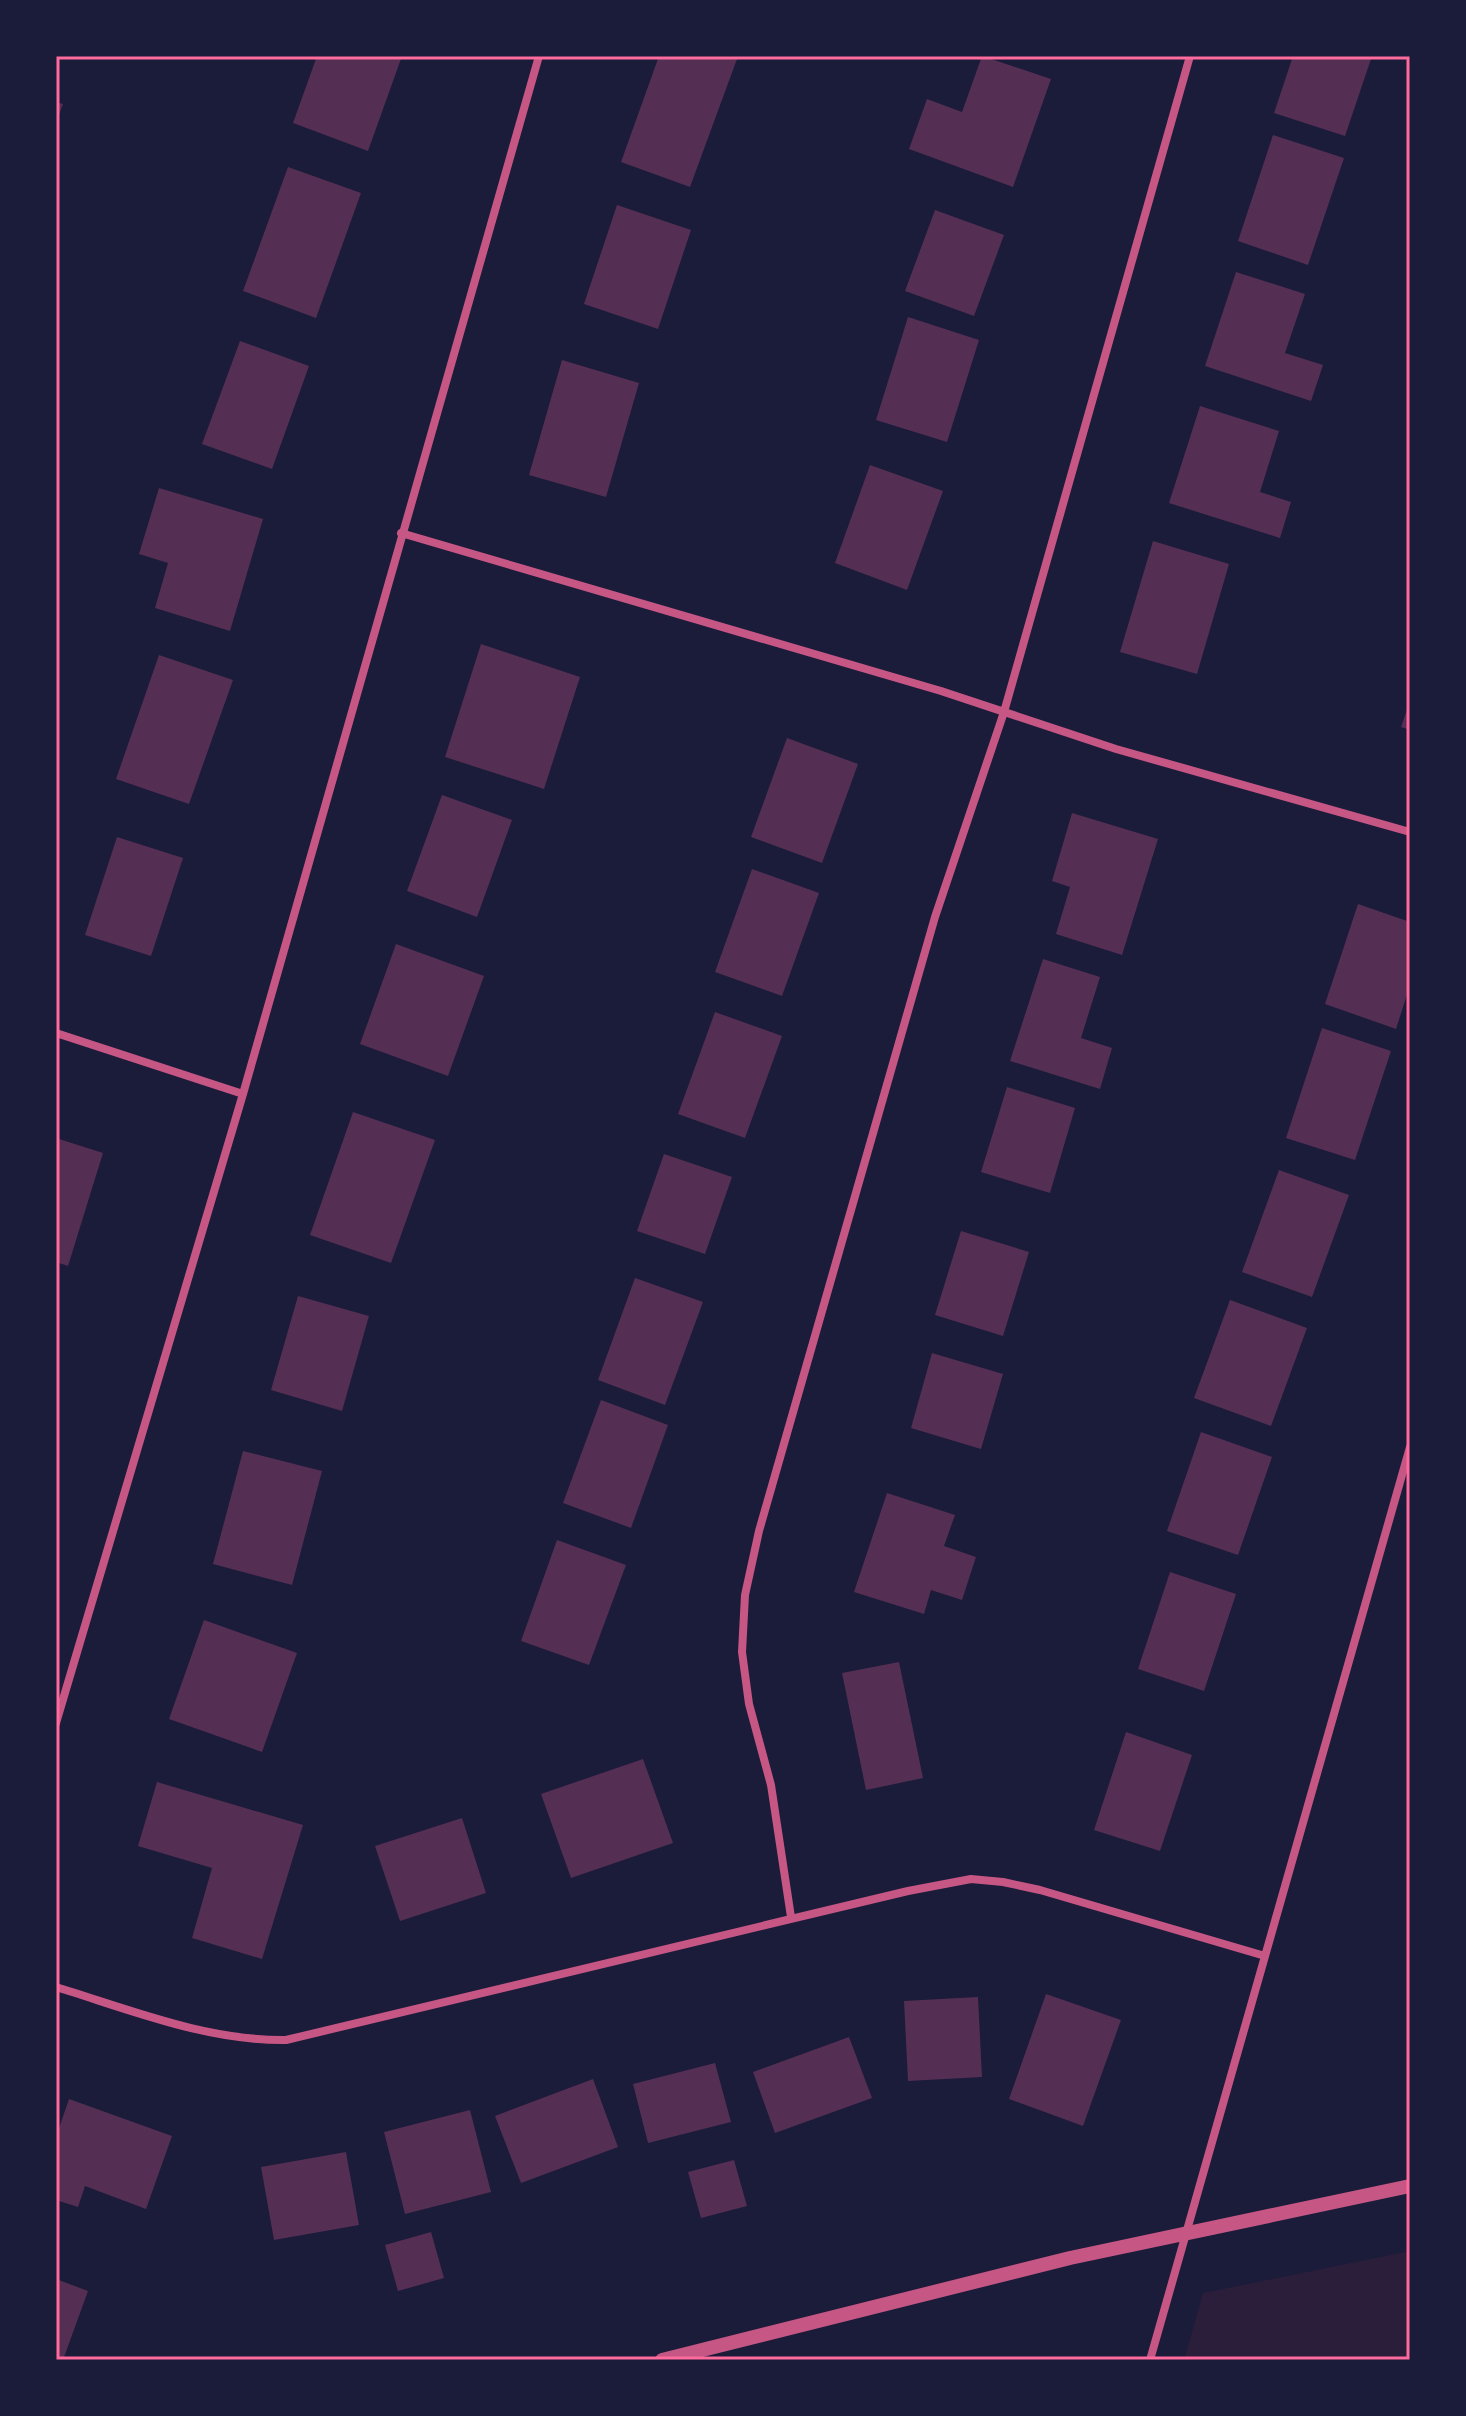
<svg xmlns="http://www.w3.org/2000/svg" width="1466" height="2416" viewBox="0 0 1466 2416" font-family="'Fira Sans Condensed',sans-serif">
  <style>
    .green { fill: #2a1e3b }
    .building { fill: #542f53 }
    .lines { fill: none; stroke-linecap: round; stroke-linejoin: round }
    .minor { stroke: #c65784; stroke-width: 8 }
    .tertiary { stroke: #c65784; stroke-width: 14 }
    .neatline { fill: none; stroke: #ff6b9d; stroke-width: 3 }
  </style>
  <rect width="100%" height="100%" fill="#1b1b3a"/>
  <path class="green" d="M1410 2251V2360H1184L1203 2293Z"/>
  <path class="building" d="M317 56H402L368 151 293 123Z
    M659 56H728L737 59 690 187 621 162Z
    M982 56 1051 79 1013 187 909 149 927 99 962 112Z
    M1293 56H1372L1345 136 1274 113Z
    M56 102 63 104 56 123Z
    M1273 135 1344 158 1308 265 1238 241Z
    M288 167 361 193 316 318 243 291Z
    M617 205 691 230 658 329 584 304Z
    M935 210 1004 235 974 316 905 291Z
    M1236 272 1305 294 1285 353 1323 365 1311 401 1205 366Z
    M908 317 979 340 947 442 876 420Z
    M240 341 309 366 272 469 202 444Z
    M562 360 639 383 606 497 529 475Z
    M1200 406 1279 431 1260 492 1291 502 1280 538 1169 503Z
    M870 465 943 491 907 590 835 563Z
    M159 488 263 519 230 631 155 608 168 563 139 554Z
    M1153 541 1229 564 1197 674 1120 652Z
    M481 644 580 677 544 789 445 757Z
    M159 655 233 680 189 804 116 779Z
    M1410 701V730L1401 727Z
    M787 738 858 764 822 863 751 837Z
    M442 795 512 820 477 917 407 891Z
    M1072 813 1158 839 1122 955 1056 934 1070 887 1052 881Z
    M117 837 183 858 151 956 85 935Z
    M752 869 819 893 782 996 715 972Z
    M1358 904 1410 922V985L1396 1029 1325 1004Z
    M396 944 484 976 448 1076 360 1044Z
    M1043 959 1100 977 1081 1038 1112 1048 1100 1089 1010 1061Z
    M715 1012 782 1036 745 1138 678 1114Z
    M1322 1028 1391 1051 1355 1160 1286 1138Z
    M1007 1087 1075 1108 1050 1193 981 1172Z
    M353 1112 435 1140 391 1263 310 1235Z
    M56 1138 103 1153 68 1266 56 1262Z
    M664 1154 732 1177 705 1254 637 1231Z
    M1279 1170 1349 1195 1312 1297 1242 1272Z
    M961 1231 1029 1252 1003 1336 935 1315Z
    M635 1278 703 1302 665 1405 598 1380Z
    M298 1296 369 1316 342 1411 271 1390Z
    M1230 1300 1307 1328 1271 1426 1194 1398Z
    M932 1353 1003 1374 981 1449 911 1428Z
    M601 1400 668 1425 631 1528 563 1503Z
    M1201 1432 1272 1457 1238 1555 1167 1531Z
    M243 1451 322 1471 292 1585 213 1564Z
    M887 1493 955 1515 944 1546 976 1557 962 1600 931 1590 924 1614 854 1592Z
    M557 1540 626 1565 589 1665 521 1641Z
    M1170 1572 1236 1594 1204 1691 1138 1669Z
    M204 1620 297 1653 262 1752 169 1719Z
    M899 1662 923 1778 866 1790 842 1673Z
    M1126 1732 1192 1755 1160 1851 1094 1830Z
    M643 1759 673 1843 571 1878 541 1794Z
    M157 1782 303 1825 262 1959 192 1938 212 1868 138 1846Z
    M462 1818 486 1893 400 1921 375 1846Z
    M1046 1994 1121 2020 1083 2126 1009 2099Z
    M978 1997 982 2077 908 2081 904 2001Z
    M849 2037 872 2098 775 2133 753 2072Z
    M715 2063 731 2122 648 2143 633 2084Z
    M593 2079 618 2147 521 2183 495 2116Z
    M69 2099 172 2136 146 2209 85 2186 78 2207 56 2200V2137Z
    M470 2110 491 2192 405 2214 384 2132Z
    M346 2152 359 2225 274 2240 261 2167Z
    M734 2160 747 2206 701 2218 688 2172Z
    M431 2232 444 2278 398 2291 385 2245Z
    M56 2279 88 2291 63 2360H56Z"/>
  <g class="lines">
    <path class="minor" d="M401 533 941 691 1116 749 1410 832
      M56 1033 243 1094
      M56 1723 243 1094 539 56
      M791 1917 771 1785 749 1704 742 1652 745 1595 759 1531 935 917 1004 712 1190 56
      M56 1987C131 2010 207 2041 286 2040L908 1891 971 1879 1003 1882 1040 1890 1265 1956
      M1150 2360 1410 1447"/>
    <path class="tertiary" d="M662 2360 1070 2258 1410 2186"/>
  </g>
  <rect width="1466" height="2416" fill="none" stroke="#1b1b3a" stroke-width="116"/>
  <rect x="58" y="58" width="1350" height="2300" class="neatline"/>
</svg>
